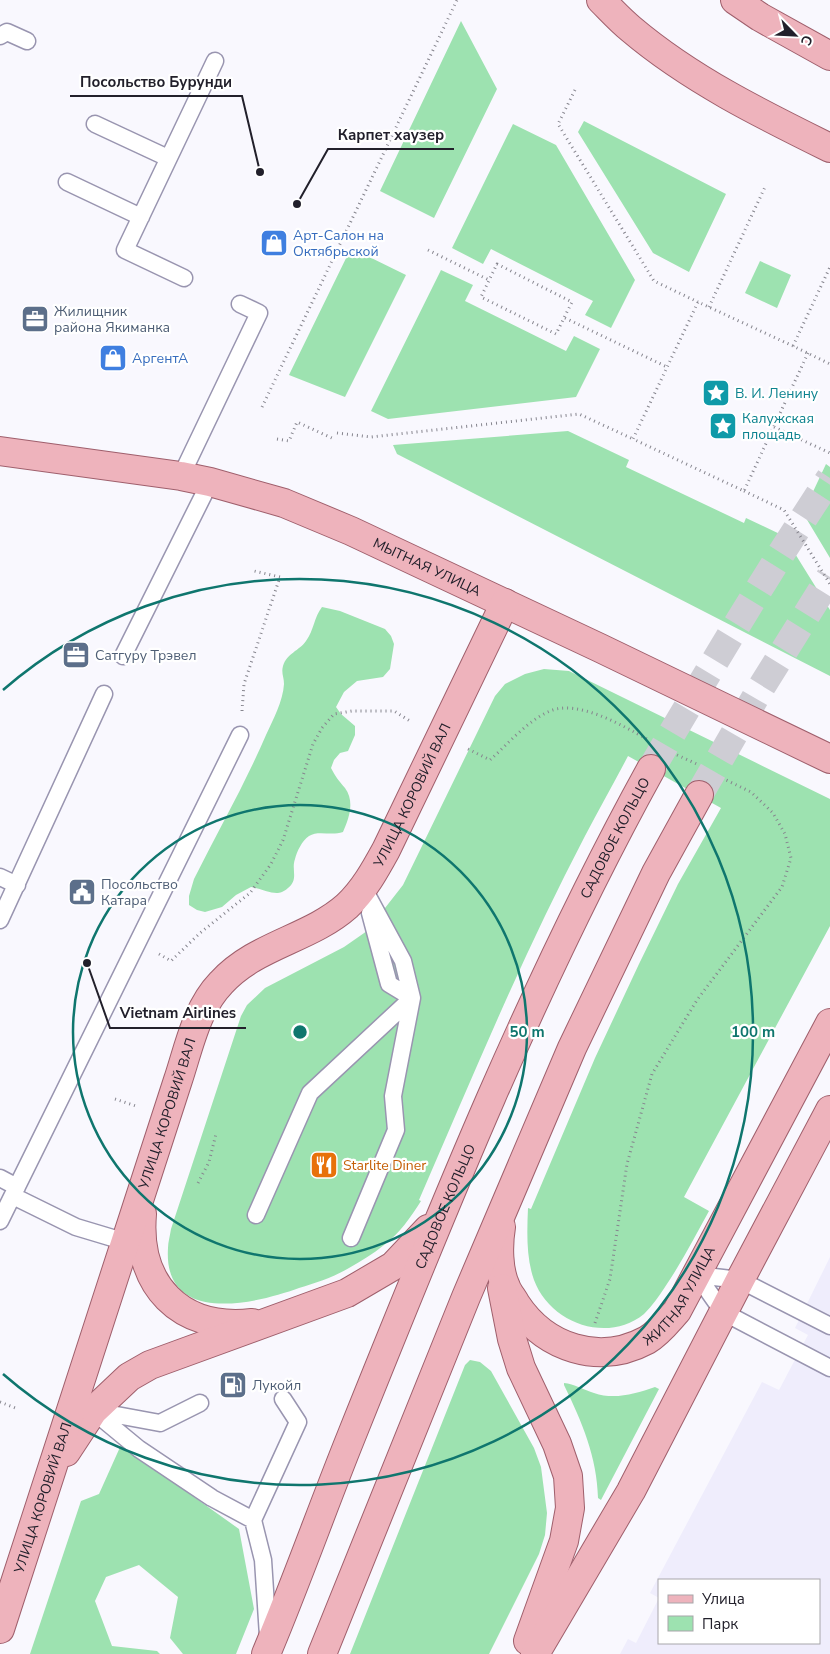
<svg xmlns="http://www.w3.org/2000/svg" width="830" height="1654" viewBox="0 0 830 1654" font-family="'Nunito Sans',sans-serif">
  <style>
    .built { fill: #efedfc }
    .green { fill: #9de2b0 }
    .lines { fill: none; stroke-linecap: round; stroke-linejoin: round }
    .primary-tunnel { stroke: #cecdd4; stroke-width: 28; stroke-dasharray: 28 14; stroke-linecap: butt }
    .lane-casing { stroke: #9995b0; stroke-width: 19 }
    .primary-casing { stroke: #9f5f6c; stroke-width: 30 }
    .path { stroke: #86858e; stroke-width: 3; stroke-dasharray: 1 4; stroke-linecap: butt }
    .lane { stroke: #fff; stroke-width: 16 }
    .primary { stroke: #eeb3bc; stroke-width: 28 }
    .ring { fill: none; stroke: #0f766e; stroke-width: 2.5 }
    .labels { text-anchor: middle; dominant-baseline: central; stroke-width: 4.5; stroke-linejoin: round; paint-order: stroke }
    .shop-label { font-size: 14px; fill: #366cbe; stroke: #fff; text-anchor: start }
    .service-label { font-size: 14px; fill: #4e5e75; stroke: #fff; text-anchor: start }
    .culture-label { font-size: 14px; fill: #0d838f; stroke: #fff; text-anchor: start }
    .street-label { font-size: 14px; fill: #22202b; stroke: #fff }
    .food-label { font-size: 14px; fill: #c56008; stroke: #fff; text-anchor: start }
    .centre { fill: #0f766e; stroke: #fff; stroke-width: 2.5 }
    .ring-label { font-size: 15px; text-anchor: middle; font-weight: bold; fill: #0f766e; stroke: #fff; stroke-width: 4.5; stroke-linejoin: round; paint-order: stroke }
    .leader { fill: none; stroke: #22202b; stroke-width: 2 }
    .callout-dot { fill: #22202b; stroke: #fff; stroke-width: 2 }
    .callout-label { font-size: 15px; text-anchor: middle; font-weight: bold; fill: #22202b; stroke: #fff; stroke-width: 4.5; stroke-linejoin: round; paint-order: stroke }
  </style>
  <rect width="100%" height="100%" fill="#f9f8fe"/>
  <path class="built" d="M830 1257V1654H620L628 1639 636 1643 659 1598V1643H819V1580H659V1598L650 1593 762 1382 779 1390 808 1335 795 1328Z"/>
  <path class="green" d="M461 21 497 89 434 218 380 191Z
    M584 121 726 194 689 272 653 253 578 132Z
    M513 124 556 145 635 280 611 328 585 315 593 301 491 249 483 264 452 248Z
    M351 248 406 275 345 397 289 375Z
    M760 261 791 275 777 308 745 293Z
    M441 270 473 285 465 301 566 351 574 336 600 349 576 397 388 419 371 411Z
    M568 431 629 460 626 467 744 523 746 518 784 536 830 610V676L397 454 393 445Z
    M826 464 830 467V558L803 513Z
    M322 607 340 611 385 629 391 636 394 644 390 669 383 677 357 681 344 692 336 707 341 714 355 726V735L348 751 340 753 334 760 331 768C335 776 339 781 345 788 355 802 349 818 343 832 331 836 318 830 309 836 302 841 297 851 295 859 291 870 299 879 288 888 286 890 281 893 278 893 272 894 258 888 251 887L236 895 222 907 205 912 197 910 189 905V896L194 879C218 831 245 784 266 735 273 720 283 701 284 684 284 677 281 673 283 666 287 653 299 651 306 641 314 630 314 617 322 607Z
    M544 669 569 671 830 799V926L684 1197 709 1211C695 1236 682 1262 665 1287 659 1296 652 1306 644 1314 607 1344 550 1323 534 1280 526 1258 527 1231 528 1208L531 1209 595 1058 639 964 678 884 721 808 628 756C614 783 599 809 585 836 523 954 472 1078 419 1200L421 1201C411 1217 399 1234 384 1245 373 1254 361 1261 349 1268 334 1277 316 1283 299 1288 255 1304 163 1326 168 1248 168 1242 170 1236 171 1229L241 1016 247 1005 265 988 344 947 367 931 403 885 495 696 505 684 525 674Z
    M470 1360 480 1362 491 1371 534 1448 541 1467 547 1513 545 1535 539 1554 489 1654H350L465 1365Z
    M564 1383C574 1384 584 1390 594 1393 614 1400 635 1394 655 1387L659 1389 601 1500 598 1498C597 1457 582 1422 564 1385Z
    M121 1445 239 1529 254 1609 236 1654H183L170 1638 178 1597 139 1565 106 1577 95 1601 112 1646 157 1651 160 1654H30L81 1501 99 1494Z"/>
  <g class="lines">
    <path class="primary-tunnel" d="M651 769C709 670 767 573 830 478
      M699 795 759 691 830 577"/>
    <g class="lane-casing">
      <path id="lane" d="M0 36 7 32 27 41
        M95 124 168 158
        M67 182 141 217
        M184 278 125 250 215 61
        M181 476 259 313 240 304
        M123 656 210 482
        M0 877 17 885
        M370 913 389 984 412 998
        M0 920 104 694
        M0 1178 17 1187
        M13 1196 76 1227 126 1242
        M256 1215 310 1093 412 998
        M0 1221 240 735
        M351 1238 396 1130 393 1096 412 998 403 961 364 889
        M697 1275 723 1312 830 1368
        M697 1275 740 1280 830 1326
        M93 1411 139 1449 212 1498 253 1520 298 1422 283 1399
        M95 1411 160 1423 200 1403
        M253 1520 263 1560 268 1636"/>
    </g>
    <g class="primary-casing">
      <g id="primary">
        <path d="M601 0C611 10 620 20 631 29 690 79 761 114 830 148"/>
        <path d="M735 0 760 17 830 56"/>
        <path id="s1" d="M0 451 181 476 210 482 284 503 351 531 600 648 830 759"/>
        <path d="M142 1214C136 1285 180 1331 252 1323"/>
        <path id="s2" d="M501 1227C498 1245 498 1270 506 1287 508 1293 513 1298 516 1304 545 1348 599 1366 647 1340 659 1333 668 1321 677 1311L830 1023"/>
        <path d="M502 1288 512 1339 521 1368 557 1444 568 1476 570 1508 564 1541 528 1641"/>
        <path d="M66 1452 93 1411 129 1377 150 1365 347 1293 393 1266 428 1229"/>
        <path id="s3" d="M0 1629 178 1080C189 1047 196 1009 221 983 255 945 310 939 347 906 364 890 375 870 386 850L505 603"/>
        <path id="s4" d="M266 1654C296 1583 322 1509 351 1437 442 1210 533 983 651 769"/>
        <path d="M322 1654 466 1297 572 1048 656 873 699 795"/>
        <path d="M535 1654 631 1491 740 1280 830 1110"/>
      </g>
    </g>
    <path class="path" d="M575 90 558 124 654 281 698 302
      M428 250 489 280
      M497 264 572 302 556 334 481 297Z
      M709 307 765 187
      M565 318 667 367
      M793 346 830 267
      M808 353 744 491 633 439 698 302 793 346 830 364
      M262 407 457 0
      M774 427 830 453
      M337 433 371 437 579 414 633 439
      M277 439 289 441 297 422 334 439
      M744 491 784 510 830 584
      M242 711 244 684 280 577 254 571
      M468 749 490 760C508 744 527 721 550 711 578 699 623 726 647 739
      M677 755 699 765
      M159 954 171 961 200 933 250 893 271 864 283 840 313 744 322 728 334 714 352 711H394L410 721
      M115 1099 136 1106
      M198 1183 209 1162 216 1134
      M595 1323 610 1279 627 1164 652 1074 697 1000 782 887 791 858 785 834 773 813 751 792 724 779
      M0 1402 18 1409"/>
    <use href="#lane" class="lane"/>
    <use href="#primary" class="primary"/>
  </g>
  <g class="ring">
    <circle cx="300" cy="1032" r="227"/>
    <path d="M3 690A453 453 0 1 1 3 1374"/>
  </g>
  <defs>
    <g id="shop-square" transform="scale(1.4375)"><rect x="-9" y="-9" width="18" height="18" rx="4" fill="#3f7fe0" stroke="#fff"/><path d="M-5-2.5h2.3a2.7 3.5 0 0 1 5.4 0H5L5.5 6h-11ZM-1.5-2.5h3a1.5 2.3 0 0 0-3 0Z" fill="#fff"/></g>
    <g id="office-square" transform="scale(1.4375)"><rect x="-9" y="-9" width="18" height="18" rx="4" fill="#5c6f8a" stroke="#fff"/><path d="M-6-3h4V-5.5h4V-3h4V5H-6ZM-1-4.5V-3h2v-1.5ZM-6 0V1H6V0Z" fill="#fff"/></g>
    <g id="sight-square" transform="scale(1.4375)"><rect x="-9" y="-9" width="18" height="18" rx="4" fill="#0f9aa8" stroke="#fff"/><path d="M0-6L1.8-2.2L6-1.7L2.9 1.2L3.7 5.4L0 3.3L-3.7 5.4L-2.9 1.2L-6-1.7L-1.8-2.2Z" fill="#fff"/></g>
    <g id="civic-square" transform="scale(1.4375)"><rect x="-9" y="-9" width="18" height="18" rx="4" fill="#5c6f8a" stroke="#fff"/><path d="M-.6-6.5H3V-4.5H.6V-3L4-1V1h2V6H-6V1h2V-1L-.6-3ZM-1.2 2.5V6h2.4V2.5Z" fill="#fff"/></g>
    <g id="restaurant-square" transform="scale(1.4375)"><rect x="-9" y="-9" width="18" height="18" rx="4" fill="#e8710a" stroke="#fff"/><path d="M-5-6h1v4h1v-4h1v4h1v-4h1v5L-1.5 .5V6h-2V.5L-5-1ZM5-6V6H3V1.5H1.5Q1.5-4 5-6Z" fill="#fff"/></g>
    <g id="fuel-square" transform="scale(1.4375)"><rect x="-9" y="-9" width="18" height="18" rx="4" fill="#5c6f8a" stroke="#fff"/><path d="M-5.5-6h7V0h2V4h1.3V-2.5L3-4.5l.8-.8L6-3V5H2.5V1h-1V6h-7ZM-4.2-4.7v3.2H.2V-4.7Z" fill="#fff"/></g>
  </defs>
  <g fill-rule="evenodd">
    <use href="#shop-square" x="274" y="243"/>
    <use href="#office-square" x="35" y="319"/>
    <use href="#shop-square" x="113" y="358"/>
    <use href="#sight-square" x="716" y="393"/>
    <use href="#sight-square" x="723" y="426"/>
    <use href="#office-square" x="76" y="655"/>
    <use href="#civic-square" x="82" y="892"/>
    <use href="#restaurant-square" x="324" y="1165"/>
    <use href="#fuel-square" x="233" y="1385"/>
  </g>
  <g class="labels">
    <g class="shop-label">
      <text x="293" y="235">Арт-Салон на<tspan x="293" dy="16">Октябрьской</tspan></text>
      <text x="132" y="358">АргентА</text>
    </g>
    <g class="service-label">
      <text x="54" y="311">Жилищник<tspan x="54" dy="16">района Якиманка</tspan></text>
      <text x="95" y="655">Сатгуру Трэвел</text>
      <text x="101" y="884">Посольство<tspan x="101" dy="16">Катара</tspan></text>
      <text x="252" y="1385">Лукойл</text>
    </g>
    <g class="culture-label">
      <text x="735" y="393">В. И. Ленину</text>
      <text x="742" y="418">Калужская<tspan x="742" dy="16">площадь</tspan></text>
    </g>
    <g class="street-label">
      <text stroke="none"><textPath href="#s1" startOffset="446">МЫТНАЯ УЛИЦА</textPath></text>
      <text stroke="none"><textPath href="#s3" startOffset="962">УЛИЦА КОРОВИЙ ВАЛ</textPath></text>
      <text stroke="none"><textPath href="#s4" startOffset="888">САДОВОЕ КОЛЬЦО</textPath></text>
      <text stroke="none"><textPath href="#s3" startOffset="542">УЛИЦА КОРОВИЙ ВАЛ</textPath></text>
      <text stroke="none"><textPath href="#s4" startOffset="482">САДОВОЕ КОЛЬЦО</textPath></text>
      <text stroke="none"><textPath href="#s2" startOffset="286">ЖИТНАЯ УЛИЦА</textPath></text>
      <text stroke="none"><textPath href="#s3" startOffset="138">УЛИЦА КОРОВИЙ ВАЛ</textPath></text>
    </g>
    <g class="food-label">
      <text x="343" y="1165">Starlite Diner</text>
    </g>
  </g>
  <circle cx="300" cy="1032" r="8" class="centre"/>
  <g class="ring-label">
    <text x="527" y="1037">50 m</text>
    <text x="753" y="1037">100 m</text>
  </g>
  <path class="leader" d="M260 172L242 96H70M297 204L328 149H454M87 963L110 1028H246"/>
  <g class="callout-dot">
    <circle cx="260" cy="172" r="5"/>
    <circle cx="297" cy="204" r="5"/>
    <circle cx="87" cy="963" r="5"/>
  </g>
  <g class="callout-label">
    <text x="156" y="87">Посольство Бурунди</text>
    <text x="391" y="140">Карпет хаузер</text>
    <text x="178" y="1018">Vietnam Airlines</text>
  </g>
  <rect x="658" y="1579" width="162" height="65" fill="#ffffff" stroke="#a7a6aa"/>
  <rect x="668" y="1595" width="25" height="8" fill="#eeb3bc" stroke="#a7a6aa"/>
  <text x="702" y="1604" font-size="15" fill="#22202b">Улица</text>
  <rect x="668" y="1616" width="25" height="15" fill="#9de2b0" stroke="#a7a6aa"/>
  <text x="702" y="1629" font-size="15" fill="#22202b">Парк</text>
  <g transform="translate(795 35) rotate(114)" stroke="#ffffff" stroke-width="4" paint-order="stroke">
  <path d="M0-4L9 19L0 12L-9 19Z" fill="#22202b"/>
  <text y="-8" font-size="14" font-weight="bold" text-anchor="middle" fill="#22202b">С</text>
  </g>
</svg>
